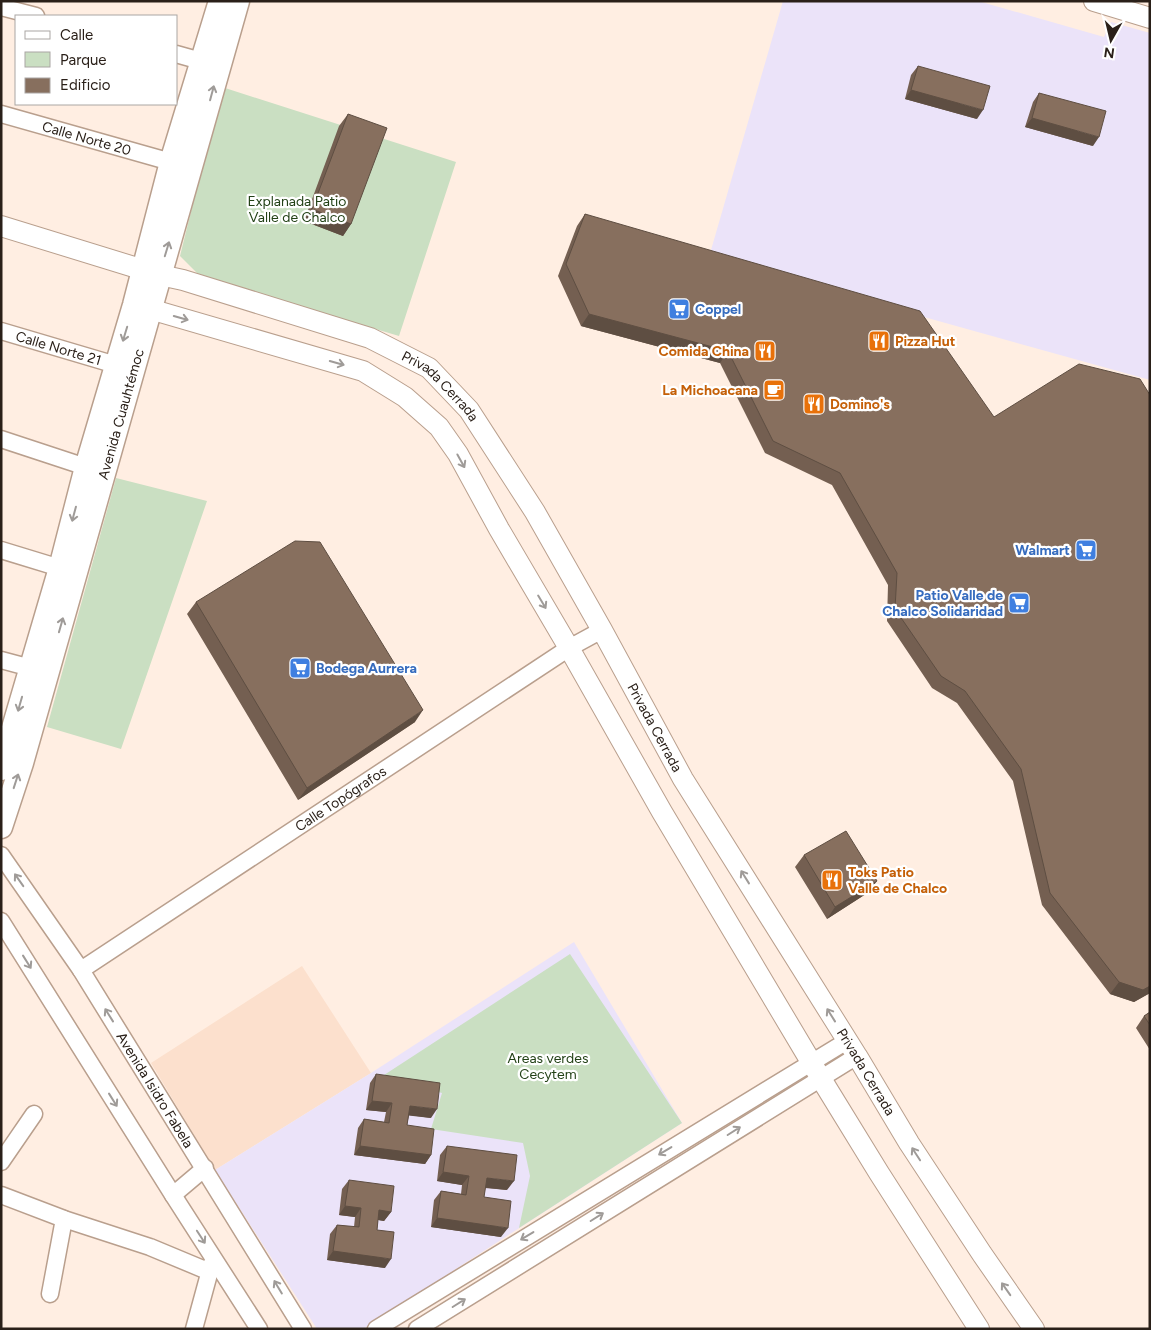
<svg xmlns="http://www.w3.org/2000/svg" width="1151" height="1330" viewBox="0 0 1151 1330" font-family="Figtree,sans-serif">
  <style>
    .built { fill: #fce0cd }
    .education { fill: #ebe3f9 }
    .green { fill: #cadfc2 }
    .lines { fill: none; stroke-linecap: round; stroke-linejoin: round }
    .minor-casing { stroke: #b99f8d; stroke-width: 19 }
    .tertiary-casing { stroke: #b99f8d; stroke-width: 22 }
    .secondary-casing { stroke: #b99f8d; stroke-width: 25 }
    .minor { stroke: #fff; stroke-width: 16 }
    .tertiary { stroke: #fff; stroke-width: 20 }
    .secondary { stroke: #fff; stroke-width: 22 }
    .wall { fill: #745f51 }
    .shaded-wall { fill: #5e4e42 }
    .building { fill: #876f5e; stroke: #5e4e42 }
    .oneway { stroke: #9f9b98 }
    .labels { text-anchor: middle; dominant-baseline: central; stroke-width: 4.5; stroke-linejoin: round; paint-order: stroke }
    .street-label { font-size: 14px; fill: #2a2019; stroke: #fff }
    .park-label { font-size: 14px; fill: #224116; stroke: #fff }
    .shop-label { font-size: 14px; font-weight: bold; fill: #366cbe; stroke: #fff; text-anchor: start }
    .food-label { font-size: 14px; font-weight: bold; fill: #c56008; stroke: #fff; text-anchor: start }
  </style>
  <rect width="100%" height="100%" fill="#ffeee2"/>
  <path class="built" d="M302 966 371 1073 215 1170 151 1063Z"/>
  <path class="education" d="M783 1H978L1104 37 1111 22 1150 33V380L709 257Z
    M574 942 682 1123 363 1329H317L215 1170 371 1073Z"/>
  <path class="green" d="M222 87 456 162 399 336 201 277 180 256Z
    M116 478 207 501 121 749 47 727Z
    M570 954 682 1123 519 1228 530 1176 523 1143 431 1129 442 1093 381 1077Z"/>
  <g class="lines">
    <g class="minor-casing">
      <g id="minor">
        <path d="M1 7 36 16"/>
        <path d="M176 54 201 61"/>
        <path id="s1" d="M1 114 171 162"/>
        <path id="s2" d="M1 331 116 365"/>
        <path d="M1 439 86 467"/>
        <path d="M1 550 60 568"/>
        <path d="M1 660 31 668"/>
        <path id="s3" d="M1 855 81 970 303 1329"/>
        <path d="M1 921 173 1195 259 1329"/>
        <path id="s4" d="M81 970 569 648 602 630"/>
        <path d="M1 1162 34 1114"/>
        <path d="M1 1195 64 1219 150 1247 210 1272"/>
        <path d="M173 1195 205 1168"/>
        <path d="M50 1294 64 1219"/>
        <path d="M194 1329 212 1263"/>
        <path d="M376 1329 847 1041"/>
        <path d="M417 1329 857 1056"/>
      </g>
    </g>
    <g class="tertiary-casing">
      <g id="tertiary">
        <path d="M1094 1 1150 18"/>
        <path id="s5" d="M1 226 160 275 183 280 370 338 429 368 469 410 535 512 602 630 683 779 857 1056 909 1143 982 1254 1034 1329"/>
        <path d="M136 305 363 371 405 397 439 427 458 454 499 529 569 648 662 812 820 1077 879 1173 979 1329"/>
      </g>
    </g>
    <g class="secondary-casing">
      <g id="secondary">
        <path d="M1 769 60 568 86 467 134 305 171 162 220 1"/>
        <path id="s6" d="M1 827 22 763 238 1"/>
      </g>
    </g>
    <use href="#minor" class="minor"/>
    <use href="#tertiary" class="tertiary"/>
    <use href="#secondary" class="secondary"/>
  </g>
  <path class="wall" d="M918 66 977 119 905 99 911 75Z
    M1039 93 1093 146 1025 127 1033 102Z
    M348 114 351 224 343 236 304 221 339 126Z
    M585 214 994 417 1150 395V993L1134 1002 1110 994 1042 905 1013 781 957 703 932 688 887 621 888 585 832 485 765 453 720 363 581 326 558 276 577 226Z
    M196 602 415 722 298 800 187 614Z
    M804 855 869 892 827 919 795 867Z
    M1150 1012V1050L1136 1028 1144 1016Z
    M376 1074 431 1118 409 1115 407 1125 431 1155 425 1164 354 1155 358 1128 364 1119 384 1122 386 1112 366 1110 370 1083Z
    M447 1146 507 1190 485 1188 484 1197 501 1237 431 1227 434 1200 441 1191 461 1194 462 1185 437 1181 440 1155Z
    M349 1180 391 1212 384 1221 378 1220 377 1230 385 1268 327 1260 330 1234 337 1225 354 1227 355 1217 339 1215 342 1189Z"/>
  <path class="shaded-wall" d="M911 90 983 110 977 119 905 99Z
    M1032 118 1099 137 1093 146 1025 127Z
    M312 209 351 224 343 236 304 221Z
    M589 314 728 351 720 363 581 326Z
    M423 710 415 722 298 800 307 788Z
    M877 881 869 892 827 919 835 907Z
    M1119 982 1150 986V993L1134 1002 1110 994Z
    M372 1101 392 1103 386 1112 366 1110Z
    M410 1106 437 1109 431 1118 404 1115Z
    M360 1146 431 1155 425 1164 354 1155Z
    M443 1172 469 1176 462 1185 437 1181Z
    M487 1178 514 1181 507 1190 480 1187Z
    M345 1206 361 1208 355 1217 339 1215Z
    M379 1210 391 1212 384 1221 373 1219Z
    M437 1218 508 1228 501 1237 431 1227Z
    M333 1251 391 1259 385 1268 327 1260Z"/>
  <path class="building" d="M918 66 990 86 983 110 911 90Z
    M1039 93 1106 111 1099 137 1032 118Z
    M348 114 387 128 351 224 312 209Z
    M585 214 920 311 994 417 1079 364 1140 379 1150 395V986L1143 990 1119 982 1050 893 1021 769 965 691 941 676 895 609 897 573 840 473 773 441 728 351 589 314 566 264Z
    M295 541 320 542 423 710 307 788 196 602Z
    M846 831 877 881 835 907 804 855Z
    M1150 1012V1025L1144 1016Z
    M376 1074 440 1083 437 1109 410 1106 407 1125 434 1129 431 1155 360 1146 364 1119 389 1123 392 1103 372 1101Z
    M447 1146 517 1155 514 1181 487 1178 484 1197 511 1201 508 1228 437 1218 441 1191 466 1195 469 1176 443 1172Z
    M349 1180 394 1186 391 1212 379 1210 377 1230 394 1232 391 1259 333 1251 337 1225 359 1227 361 1208 345 1206Z"/>
  <defs><path id="oneway-shaft" d="M-6 0H5M1.5-3L5.5 0L1.5 3" fill="none" stroke-width="1.6" stroke-linecap="round" stroke-linejoin="round" transform="scale(1.25)"/></defs>
  <g class="oneway">
    <use href="#oneway-shaft" transform="translate(212 93) rotate(-75)"/>
    <use href="#oneway-shaft" transform="translate(167 249) rotate(-73)"/>
    <use href="#oneway-shaft" transform="translate(181 318) rotate(16)"/>
    <use href="#oneway-shaft" transform="translate(125 334) rotate(107)"/>
    <use href="#oneway-shaft" transform="translate(337 363) rotate(16)"/>
    <use href="#oneway-shaft" transform="translate(461 461) rotate(61)"/>
    <use href="#oneway-shaft" transform="translate(74 514) rotate(105)"/>
    <use href="#oneway-shaft" transform="translate(542 602) rotate(59)"/>
    <use href="#oneway-shaft" transform="translate(61 625) rotate(-74)"/>
    <use href="#oneway-shaft" transform="translate(20 704) rotate(106)"/>
    <use href="#oneway-shaft" transform="translate(16 781) rotate(-72)"/>
    <use href="#oneway-shaft" transform="translate(745 877) rotate(-122)"/>
    <use href="#oneway-shaft" transform="translate(19 880) rotate(-125)"/>
    <use href="#oneway-shaft" transform="translate(27 962) rotate(58)"/>
    <use href="#oneway-shaft" transform="translate(109 1015) rotate(-122)"/>
    <use href="#oneway-shaft" transform="translate(831 1015) rotate(-122)"/>
    <use href="#oneway-shaft" transform="translate(113 1100) rotate(58)"/>
    <use href="#oneway-shaft" transform="translate(734 1131) rotate(-32)"/>
    <use href="#oneway-shaft" transform="translate(665 1151) rotate(149)"/>
    <use href="#oneway-shaft" transform="translate(916 1154) rotate(-123)"/>
    <use href="#oneway-shaft" transform="translate(597 1217) rotate(-32)"/>
    <use href="#oneway-shaft" transform="translate(527 1236) rotate(149)"/>
    <use href="#oneway-shaft" transform="translate(201 1237) rotate(57)"/>
    <use href="#oneway-shaft" transform="translate(278 1287) rotate(-121)"/>
    <use href="#oneway-shaft" transform="translate(1006 1289) rotate(-125)"/>
    <use href="#oneway-shaft" transform="translate(459 1303) rotate(-32)"/>
  </g>
  <defs>
    <g id="supermarket-square" transform="scale(1.125)"><rect x="-9" y="-9" width="18" height="18" rx="4" fill="#3f7fe0" stroke="#fff"/><path d="M-6-5.5h2.5l.6 2H6L4.5 2H-2.5L-4.4-4H-6ZM-1.5 3.2a1.3 1.3 0 1 0 .1 0ZM3 3.2a1.3 1.3 0 1 0 .1 0Z" fill="#fff"/></g>
    <g id="restaurant-square" transform="scale(1.125)"><rect x="-9" y="-9" width="18" height="18" rx="4" fill="#e8710a" stroke="#fff"/><path d="M-5-6h1v4h1v-4h1v4h1v-4h1v5L-1.5 .5V6h-2V.5L-5-1ZM5-6V6H3V1.5H1.5Q1.5-4 5-6Z" fill="#fff"/></g>
    <g id="cafe-square" transform="scale(1.125)"><rect x="-9" y="-9" width="18" height="18" rx="4" fill="#e8710a" stroke="#fff"/><path d="M-5.5-4.5H6V0H3Q3 3.5 0 3.5H-2.5Q-5.5 3.5-5.5 0ZM3-3.2v2h1.7v-2ZM-6 4.5H4V6H-6Z" fill="#fff"/></g>
  </defs>
  <g fill-rule="evenodd">
    <use href="#supermarket-square" x="679" y="309"/>
    <use href="#restaurant-square" x="879" y="341"/>
    <use href="#restaurant-square" x="765" y="351"/>
    <use href="#cafe-square" x="774" y="390"/>
    <use href="#restaurant-square" x="814" y="404"/>
    <use href="#supermarket-square" x="1086" y="550"/>
    <use href="#supermarket-square" x="1019" y="603"/>
    <use href="#supermarket-square" x="300" y="668"/>
    <use href="#restaurant-square" x="832" y="880"/>
  </g>
  <g class="labels">
    <g class="street-label">
      <text stroke="none"><textPath href="#s1" startOffset="89">Calle Norte 20</textPath></text>
      <text stroke="none"><textPath href="#s2" startOffset="60">Calle Norte 21</textPath></text>
      <text stroke="none"><textPath href="#s5" startOffset="472">Privada Cerrada</textPath></text>
      <text stroke="none"><textPath href="#s6" startOffset="430">Avenida Cuauhtémoc</textPath></text>
      <text stroke="none"><textPath href="#s5" startOffset="878">Privada Cerrada</textPath></text>
      <text stroke="none"><textPath href="#s4" startOffset="311">Calle Topógrafos</textPath></text>
      <text stroke="none"><textPath href="#s5" startOffset="1282">Privada Cerrada</textPath></text>
      <text stroke="none"><textPath href="#s3" startOffset="281">Avenida Isidro Fabela</textPath></text>
    </g>
    <g class="park-label">
      <text x="297" y="201">Explanada Patio<tspan x="297" dy="16">Valle de Chalco</tspan></text>
      <text x="548" y="1058">Areas verdes<tspan x="548" dy="16">Cecytem</tspan></text>
    </g>
    <g class="shop-label">
      <text x="695" y="309">Coppel</text>
      <text x="1070" y="550" text-anchor="end">Walmart</text>
      <text x="1003" y="595" text-anchor="end">Patio Valle de<tspan x="1003" dy="16">Chalco Solidaridad</tspan></text>
      <text x="316" y="668">Bodega Aurrera</text>
    </g>
    <g class="food-label">
      <text x="895" y="341">Pizza Hut</text>
      <text x="749" y="351" text-anchor="end">Comida China</text>
      <text x="758" y="390" text-anchor="end">La Michoacana</text>
      <text x="830" y="404">Domino's</text>
      <text x="848" y="872">Toks Patio<tspan x="848" dy="16">Valle de Chalco</tspan></text>
    </g>
  </g>
  <rect width="1151" height="1330" fill="none" stroke="#2a2019" stroke-width="5"/>
  <rect x="15" y="15" width="162" height="90" fill="#ffffff" stroke="#aaa6a3"/>
  <rect x="25" y="31" width="25" height="8" fill="#ffffff" stroke="#aaa6a3"/>
  <text x="60" y="40" font-size="15" fill="#2a2019">Calle</text>
  <rect x="25" y="52" width="25" height="15" fill="#cadfc2" stroke="#aaa6a3"/>
  <text x="60" y="65" font-size="15" fill="#2a2019">Parque</text>
  <rect x="25" y="78" width="25" height="15" fill="#876f5e" stroke="#aaa6a3"/>
  <text x="60" y="90" font-size="15" fill="#2a2019">Edificio</text>
  <g transform="translate(1111 40) rotate(188)" stroke="#ffffff" stroke-width="4" paint-order="stroke">
  <path d="M0-4L9 19L0 12L-9 19Z" fill="#2a2019"/>
  <text y="-8" font-size="14" font-weight="bold" text-anchor="middle" fill="#2a2019">N</text>
  </g>
</svg>
